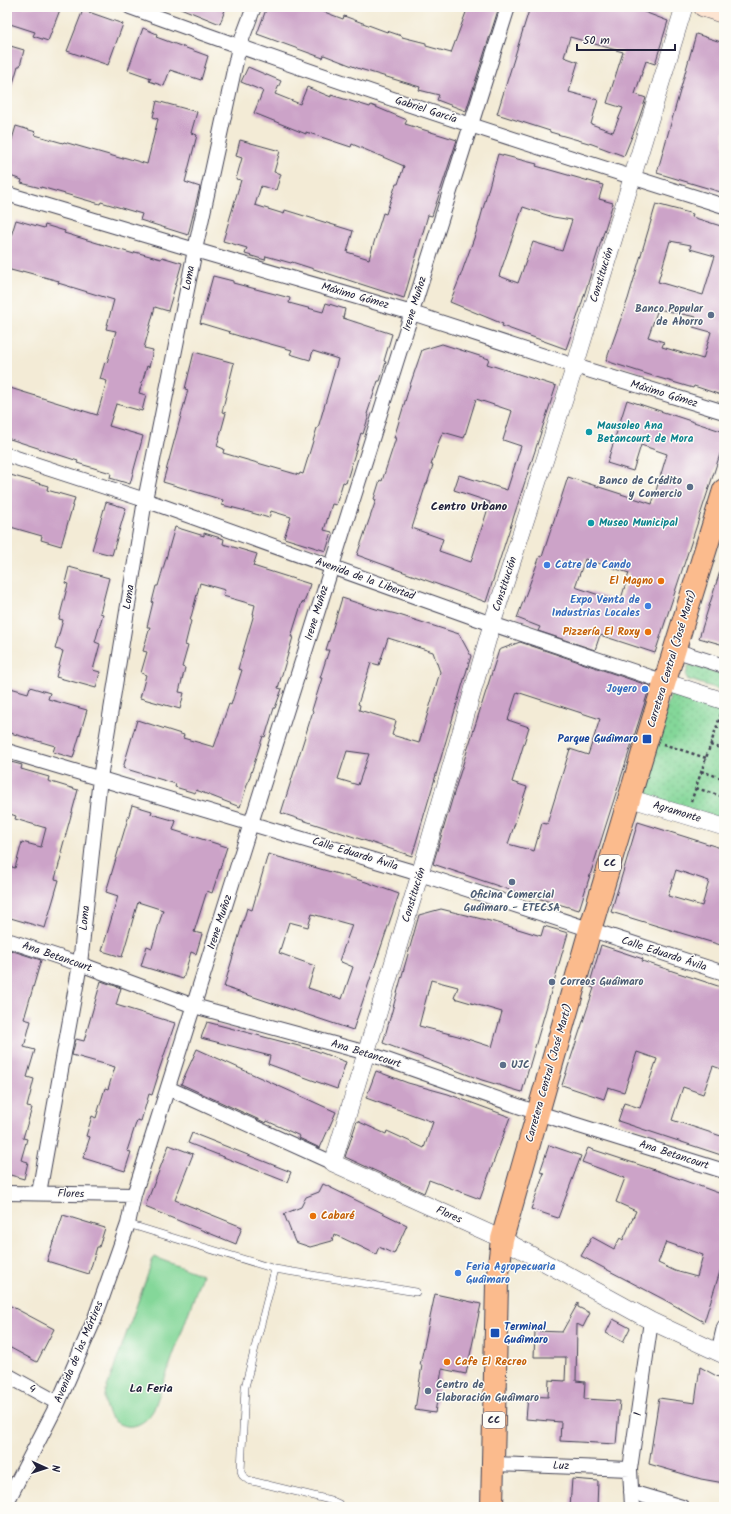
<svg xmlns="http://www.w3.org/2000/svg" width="731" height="1514" viewBox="0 0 731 1514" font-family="Kalam,sans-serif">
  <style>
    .green { fill: #84d799; stroke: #537c6a }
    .park { fill: url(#park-dots); stroke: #537c6a }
    .building { fill: #cca3c8; fill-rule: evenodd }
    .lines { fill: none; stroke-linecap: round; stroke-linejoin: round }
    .service-casing { stroke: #414052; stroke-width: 8 }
    .minor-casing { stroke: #414052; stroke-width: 16 }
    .tertiary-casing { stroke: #414052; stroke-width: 18 }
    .secondary-casing { stroke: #414052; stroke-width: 20 }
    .trunk-casing { stroke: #414052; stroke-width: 24 }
    .path { stroke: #414052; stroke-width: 2.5; stroke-dasharray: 3 3; stroke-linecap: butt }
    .service { stroke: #fff; stroke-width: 7 }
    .minor { stroke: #fff; stroke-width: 14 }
    .tertiary { stroke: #fff; stroke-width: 17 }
    .secondary { stroke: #fde4d1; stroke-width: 19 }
    .trunk { stroke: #fbbb8d; stroke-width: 22 }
    .service-dot { fill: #5c6f8a; stroke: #fdfcf7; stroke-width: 1.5 }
    .culture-dot { fill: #0f9aa8; stroke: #fdfcf7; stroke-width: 1.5 }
    .shop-dot { fill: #3f7fe0; stroke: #fdfcf7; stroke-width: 1.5 }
    .food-dot { fill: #e8710a; stroke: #fdfcf7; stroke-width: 1.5 }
    .transit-dot { fill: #1a4fb4; stroke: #fdfcf7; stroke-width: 1.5 }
    .labels { text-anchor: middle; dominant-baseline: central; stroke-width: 3; stroke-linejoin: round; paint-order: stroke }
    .shield { fill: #fdfcf7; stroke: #646373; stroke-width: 1 }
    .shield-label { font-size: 10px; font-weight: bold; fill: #22223b }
    .street-label { font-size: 11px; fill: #22223b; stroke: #fdfcf7 }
    .service-label { font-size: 11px; font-weight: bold; fill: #4e5e75; stroke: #fdfcf7; text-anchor: start }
    .culture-label { font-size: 11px; font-weight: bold; fill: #0d838f; stroke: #fdfcf7; text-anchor: start }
    .shop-label { font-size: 11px; font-weight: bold; fill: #366cbe; stroke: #fdfcf7; text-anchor: start }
    .food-label { font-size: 11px; font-weight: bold; fill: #c56008; stroke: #fdfcf7; text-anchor: end }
    .transit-label { font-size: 11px; font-weight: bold; fill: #164399; stroke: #fdfcf7; text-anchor: end }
    .neighbourhood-label { font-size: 12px; font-weight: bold; fill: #22223b; stroke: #fdfcf7 }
  </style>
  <defs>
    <pattern id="park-dots" width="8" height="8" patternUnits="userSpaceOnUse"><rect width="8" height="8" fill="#84d799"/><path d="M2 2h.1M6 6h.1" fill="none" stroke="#72b885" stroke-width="1.8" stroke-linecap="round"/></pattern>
  </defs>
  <rect width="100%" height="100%" fill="#fdfcf7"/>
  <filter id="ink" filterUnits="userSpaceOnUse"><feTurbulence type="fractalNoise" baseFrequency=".025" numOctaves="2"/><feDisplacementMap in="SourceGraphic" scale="8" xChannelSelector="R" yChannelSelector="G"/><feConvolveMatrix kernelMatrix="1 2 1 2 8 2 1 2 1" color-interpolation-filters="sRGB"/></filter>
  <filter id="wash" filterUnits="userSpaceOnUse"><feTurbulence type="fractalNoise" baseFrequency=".012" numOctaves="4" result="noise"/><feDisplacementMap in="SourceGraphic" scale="16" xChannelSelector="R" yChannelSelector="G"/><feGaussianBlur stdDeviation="0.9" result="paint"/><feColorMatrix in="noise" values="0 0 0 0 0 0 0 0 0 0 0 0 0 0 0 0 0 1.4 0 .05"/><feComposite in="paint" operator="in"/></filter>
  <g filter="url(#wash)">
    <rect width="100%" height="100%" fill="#f3ebd6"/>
    <path class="green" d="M154 1257 202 1275 154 1409C137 1441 98 1425 106 1390Z"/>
    <path class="park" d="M693 665 724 675V691L687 679 686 676 688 666Z
      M672 691 724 708V820L639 794Z"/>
    <g id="blocks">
      <path class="building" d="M7 7H61L48 41 33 36 35 32 7 23Z
        M178 7H226L220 24Z
        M267 7H311L343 19 344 16 387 32V31L402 36V37L426 43V46L451 53 468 7H499L466 111 437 100 439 95 419 90 420 87 360 69 324 55 323 58 257 34Z
        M530 7H631L668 21 655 64 646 61 635 94 646 98 639 119 624 156 592 144 550 132V131L497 114ZM570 37 623 52 607 103 623 108 613 132 591 124 598 100 569 92 578 62 564 57Z
        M83 10 123 24 108 65 67 51Z
        M143 28 157 34 156 37 208 56 201 80 170 70 164 86 149 81 151 78 128 70Z
        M696 34 724 43V193L657 173Z
        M7 45 24 50 20 66H18L10 94H7Z
        M248 67 281 81 275 94 300 104 307 87 331 97V95L370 107 371 105 407 120 405 124 457 140 432 216 428 215 404 298 292 262 291 263 266 256 265 260 245 254 247 248 223 241 241 180 236 179 242 158 236 156 240 140 280 151 274 172 281 174 276 190 261 186 255 205 284 214 285 210 353 231 347 252 369 259 383 213 386 214 396 184H398L404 166 352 144 351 147 306 132V134L254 113 263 91 241 82Z
        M157 101 197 112 191 133 197 135 185 182 200 187 188 235 140 220 142 214 101 202 100 204 41 187V188L21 183 22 180 7 175V156L16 126 36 132 35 135 63 143 64 142 123 159V157L147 164 158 119 153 117Z
        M498 154 537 164 536 166 603 185 599 199 613 203 578 315 566 349 502 326 503 324 450 302 459 280 478 227ZM523 207 553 217 572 220 562 251 533 242 518 283 499 276Z
        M656 204 693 214 692 217 724 227V396L694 386 693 388 656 377 606 361 628 299ZM670 241 691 245 690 249 715 256 703 295 658 282ZM658 309 696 317 693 327 711 332 703 359 662 347 664 342 648 337Z
        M16 220 44 228 45 225 65 231 64 233 134 254 135 252 161 259 162 257 182 263 168 311 155 307 144 348 153 350 149 367 147 366 139 393 146 395 142 411 116 404 109 426 143 436 130 484 110 478 111 473 77 463 78 461 7 438V387L97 415 107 381 100 379 105 362 107 363 116 331 106 329 114 300 58 283 59 281 22 271V273L7 269V249Z
        M213 276 233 281V283L290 298 289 303 323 312 326 303 345 309 343 318 392 334 384 361 386 362 380 381H378L367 414 369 415 363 434 361 433 346 483 343 482 336 505 332 504 324 530 332 532 326 551 284 538 291 517 271 511 269 518 242 510 222 505 223 500 163 482 188 390 185 389 194 352 234 363 222 412 226 413 217 446 224 449 223 453 299 475 300 473 303 474 317 428H318L338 359 313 351 310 360 290 354 292 350 249 338V339L229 333 230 332 200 323Z
        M442 344 489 359 487 364 556 386 486 602 357 555 376 500 374 499 380 480 382 481 396 438H394L409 388 422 350ZM476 399 512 411 503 440 521 446 507 490 459 475 454 490 490 502 471 562 439 551 443 539 412 528 426 484H427L433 465H431L439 441 443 432 464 438Z
        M627 400 724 432V442L655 653 600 635 595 650 538 631 540 627 517 618 540 556 542 557 568 477 652 504 667 454 641 445 633 471 607 463ZM585 559 629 573 620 602 575 587Z
        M7 474 48 486 47 490 75 498 61 546 41 540 42 536 7 526Z
        M106 502 126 508 112 555 92 550Z
        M175 527 204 536V533L224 539 223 544 257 554 253 566 310 584 304 603 302 602 291 637H293L278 688 282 689 275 708H274L265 737 263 736 240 807 196 790 195 793 175 787 176 784 123 768 137 720 184 735 183 738 214 747 229 704 231 705 242 670 238 669 254 614H253L255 605 223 596 225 590 200 583 190 621H191L185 645 188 646 182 667 185 668 179 692 184 693 180 709 140 698 146 675 141 673 147 652 143 651 150 627H147L153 602H152L156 586H158Z
        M722 565 724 566V645L699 638Z
        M69 567 109 578 100 613 103 614 95 642 100 644 93 670 100 672 96 688 56 677 63 651 55 649 63 620 59 619 68 584 65 583Z
        M342 598 376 609 396 614 459 634 471 656 412 856 281 813 313 711 312 710 322 678H320L329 650H326ZM388 638 433 652 440 672 419 743 392 735 396 721 359 710 360 705 358 704 371 663 379 665ZM347 751 369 754 358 785 338 779Z
        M520 642 650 686 579 910 516 892 433 864 457 783 499 650ZM517 692 600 719 588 755 570 749 547 824 542 823 534 851 508 844 527 787 512 782 529 727 508 720Z
        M7 687 28 693 30 687 50 693 48 699 87 710 73 758 53 752 55 746 7 732Z
        M7 761 22 765 21 769 49 777 48 781 78 790 61 852 62 853 55 879 59 880 45 928 7 917V865L15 868 22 842 41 847 46 828 15 819 16 816 7 813Z
        M132 805 152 811 151 814 176 821 173 830 227 847 212 893 207 891 194 932 202 934 196 954 191 952 183 979 141 966 147 946 152 948 163 910 138 902 122 957 102 951 118 896 106 892Z
        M638 822 724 849V946L611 912ZM676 870 709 881 702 906 668 896Z
        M268 854 366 882 399 894 353 1030 224 987 247 908 252 910ZM312 914 352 925 339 961 353 967 342 999 308 988 315 966 279 953 289 922 308 927Z
        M441 909 498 923 541 936 544 926 568 933 522 1092 482 1080 383 1043 419 915ZM431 980 458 987 454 998 502 1012 492 1047 458 1036 419 1026Z
        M601 945 643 959 642 961 724 988V1070L713 1066 703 1094 683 1087 672 1120 724 1137V1156L618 1121 624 1103 640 1108 657 1059 637 1052 624 1092 608 1087 604 1099 562 1085 594 988 589 986Z
        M7 949 41 960 24 1019 31 1021 24 1047 35 1050 27 1077 34 1079 27 1107 32 1108 23 1138 27 1139 21 1160 28 1162 24 1179 7 1174Z
        M101 981 121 988 116 1005 175 1023 157 1076H158L152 1095 149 1094 141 1121 137 1120 127 1151 131 1152 125 1171 83 1158 90 1137 86 1136 92 1116 96 1118 105 1088 108 1089 115 1067 72 1055 76 1039 84 1041Z
        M207 1022 314 1050 346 1062 337 1089 268 1064 270 1056 201 1038Z
        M197 1049 336 1112 320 1148 299 1138 300 1136 267 1121 266 1123 181 1084Z
        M376 1071 408 1083 448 1094 510 1117 480 1199 429 1180 424 1193 345 1157 357 1121 386 1134 387 1131 424 1148 433 1122 366 1098Z
        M192 1133 291 1172 287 1182 188 1143Z
        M169 1145 193 1154 175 1200 242 1227 236 1244 145 1207Z
        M549 1145 581 1156 558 1218 531 1209 544 1173 540 1172Z
        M588 1148 655 1170 724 1195V1259L704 1322 663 1299 581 1256 592 1237 614 1249 620 1238 623 1240 636 1211 616 1202 625 1178 582 1162ZM666 1242 703 1255 697 1277 675 1271 658 1263Z
        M323 1184 407 1225 394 1254 379 1247 376 1254 334 1234 332 1241 310 1247 295 1242 284 1214 301 1207 306 1197 319 1192Z
        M63 1215 105 1228 99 1247H97L89 1274 47 1261 53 1242H54Z
        M435 1294 481 1304 466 1374 442 1369 435 1413 415 1410 422 1365H420Z
        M578 1303V1307L590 1313 583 1327 577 1324 576 1381 585 1382 584 1399 620 1401 616 1444 560 1441 561 1422 526 1419 528 1396 548 1397 549 1380 565 1381 566 1357H534L535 1331 562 1332Z
        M7 1304 54 1329 37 1362 7 1346Z
        M613 1319 630 1328 623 1342 606 1333Z
        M700 1367 724 1380V1483L701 1479 649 1464 659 1398 695 1403Z
        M572 1479 598 1481 597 1507H570Z"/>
    </g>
  </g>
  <g filter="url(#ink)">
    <use href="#blocks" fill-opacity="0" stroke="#414052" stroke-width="1"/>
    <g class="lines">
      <g class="service-casing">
        <path id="service" d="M128 1224 275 1269 416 1292
          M275 1269 245 1387 241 1471 243 1476 248 1480 330 1500 339 1504 341 1507"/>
      </g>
      <g class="minor-casing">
        <path id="minor" d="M130 7C326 79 525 144 724 206
          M7 194 195 250 412 313 575 366 724 412
          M7 455 145 500 492 624 665 682
          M674 650 724 666
          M7 751 420 874 724 973
          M7 940 80 964 194 1006 367 1053 538 1113 724 1171
          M168 1088 333 1163
          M7 1193 134 1195
          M39 1193 80 964 100 778 145 500 195 250 239 47 254 7
          M718 1353 724 1327
          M7 1375 58 1403
          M493 1464 630 1469
          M631 1492 682 1507
          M7 1502 58 1403 95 1318 128 1224 134 1195 508 7
          M632 1507 630 1469 651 1321"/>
      </g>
      <g class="tertiary-casing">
        <path id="tertiary" d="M684 7 575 366 492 624 420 874 333 1163 502 1239 651 1321 724 1355
          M665 682 724 701
          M629 798 724 827"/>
      </g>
      <g class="secondary-casing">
        <path id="secondary" d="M703 7 724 14"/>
      </g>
      <g class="trunk-casing">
        <path id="trunk" d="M492 1507 497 1283 502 1239 590 930 647 739 724 490"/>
      </g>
      <path class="path" d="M716 727 724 730
        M663 744 706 758
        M710 745 724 749
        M701 771 724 779
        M696 788 724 797
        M691 802 721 714"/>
      <use href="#service" class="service"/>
      <use href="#minor" class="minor"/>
      <use href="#tertiary" class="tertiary"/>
      <use href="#secondary" class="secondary"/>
      <use href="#trunk" class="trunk"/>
    </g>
  </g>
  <g class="service-dot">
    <circle cx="711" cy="315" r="4"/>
    <circle cx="690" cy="487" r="4"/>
    <circle cx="512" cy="882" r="4"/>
    <circle cx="552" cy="982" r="4"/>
    <circle cx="503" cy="1065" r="4"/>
    <circle cx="428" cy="1391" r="4"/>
  </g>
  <g class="culture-dot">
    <circle cx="589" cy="432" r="4"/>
    <circle cx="591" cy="523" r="4"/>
  </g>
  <g class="shop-dot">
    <circle cx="547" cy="565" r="4"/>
    <circle cx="648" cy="606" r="4"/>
    <circle cx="645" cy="689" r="4"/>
    <circle cx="458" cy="1273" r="4"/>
  </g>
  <g class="food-dot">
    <circle cx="661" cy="581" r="4"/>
    <circle cx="648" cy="632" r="4"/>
    <circle cx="313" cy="1216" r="4"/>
    <circle cx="447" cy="1362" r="4"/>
  </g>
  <g class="transit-dot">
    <rect x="642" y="734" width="10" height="10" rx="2"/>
    <rect x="490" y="1328" width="10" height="10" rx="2"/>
  </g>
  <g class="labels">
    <g class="shield">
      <rect x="599" y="855" width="22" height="16" rx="3"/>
      <rect x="483" y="1412" width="22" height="16" rx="3"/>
    </g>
    <g class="shield-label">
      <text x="610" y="863">CC</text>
      <text x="494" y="1420">CC</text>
    </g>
    <g class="street-label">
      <text transform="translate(426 110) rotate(18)">Gabriel García</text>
      <text transform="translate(602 275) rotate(-73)">Constitución</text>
      <text transform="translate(189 278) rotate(-79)">Loma</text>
      <text transform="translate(355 296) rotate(16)">Máximo Gómez</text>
      <text transform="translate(415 304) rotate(-73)">Irene Muñoz</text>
      <text transform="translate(664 394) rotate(17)">Máximo Gómez</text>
      <text transform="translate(365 579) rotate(20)">Avenida de la Libertad</text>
      <text transform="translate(505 584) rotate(-72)">Constitución</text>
      <text transform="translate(129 597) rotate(-81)">Loma</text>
      <text transform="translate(317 613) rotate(-73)">Irene Muñoz</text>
      <text transform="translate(672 659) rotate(-73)">Carretera Central (José Martí)</text>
      <text transform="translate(677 812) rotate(17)">Agramonte</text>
      <text transform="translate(355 854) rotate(17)">Calle Eduardo Ávila</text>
      <text transform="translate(414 895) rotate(-73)">Constitución</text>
      <text transform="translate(85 918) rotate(-84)">Loma</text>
      <text transform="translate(220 922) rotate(-72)">Irene Muñoz</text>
      <text transform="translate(664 954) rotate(18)">Calle Eduardo Ávila</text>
      <text transform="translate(57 957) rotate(19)">Ana Betancourt</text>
      <text transform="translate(366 1054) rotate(17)">Ana Betancourt</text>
      <text transform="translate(549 1073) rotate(-74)">Carretera Central (José Martí)</text>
      <text transform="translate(674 1155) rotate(18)">Ana Betancourt</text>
      <text transform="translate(71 1194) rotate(1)">Flores</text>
      <text transform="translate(449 1215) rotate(24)">Flores</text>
      <text transform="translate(79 1352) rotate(-67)">Avenida de los Mártires</text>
      <text transform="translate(32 1389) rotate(29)">4</text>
      <text transform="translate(638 1414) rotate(-82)">1</text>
      <text transform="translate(561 1466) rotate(2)">Luz</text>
    </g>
    <g class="service-label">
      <text x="703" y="309" text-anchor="end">Banco Popular<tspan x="703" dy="13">de Ahorro</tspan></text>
      <text x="682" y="481" text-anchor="end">Banco de Crédito<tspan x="682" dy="13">y Comercio</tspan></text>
      <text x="512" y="895" text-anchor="middle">Oficina Comercial<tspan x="512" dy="13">Guáimaro - ETECSA</tspan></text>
      <text x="560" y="982">Correos Guáimaro</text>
      <text x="511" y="1065">UJC</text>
      <text x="436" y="1385">Centro de<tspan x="436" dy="13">Elaboración Guáimaro</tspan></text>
    </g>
    <g class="culture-label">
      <text x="597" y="426">Mausoleo Ana<tspan x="597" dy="13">Betancourt de Mora</tspan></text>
      <text x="599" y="523">Museo Municipal</text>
    </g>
    <g class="shop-label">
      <text x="555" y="565">Catre de Cando</text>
      <text x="640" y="600" text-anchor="end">Expo Venta de<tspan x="640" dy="13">Industrias Locales</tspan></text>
      <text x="637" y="689" text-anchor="end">Joyero</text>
      <text x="466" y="1267">Feria Agropecuaria<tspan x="466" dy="13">Guáimaro</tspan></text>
    </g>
    <g class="food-label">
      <text x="653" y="581">El Magno</text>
      <text x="640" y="632">Pizzería El Roxy</text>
      <text x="321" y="1216" text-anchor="start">Cabaré</text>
      <text x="455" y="1362" text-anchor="start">Cafe El Recreo</text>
    </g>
    <g class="transit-label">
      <text x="638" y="739">Parque Guáimaro</text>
      <text x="504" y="1327" text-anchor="start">Terminal<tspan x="504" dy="13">Guáimaro</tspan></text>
    </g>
    <g class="neighbourhood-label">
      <text x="469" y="506">Centro Urbano</text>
      <text x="151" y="1388">La Feria</text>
    </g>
  </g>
  <rect width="731" height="1514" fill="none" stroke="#fdfcf7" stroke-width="24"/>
  <g transform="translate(46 1468) rotate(93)" stroke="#fdfcf7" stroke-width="3" paint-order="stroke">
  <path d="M0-3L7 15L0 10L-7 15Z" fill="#22223b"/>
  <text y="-6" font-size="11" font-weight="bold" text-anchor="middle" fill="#22223b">N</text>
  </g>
  <path d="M577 44v6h98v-6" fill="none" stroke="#22223b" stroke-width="2"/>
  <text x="583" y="44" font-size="12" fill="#22223b" stroke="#fdfcf7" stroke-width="3" paint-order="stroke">50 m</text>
</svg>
